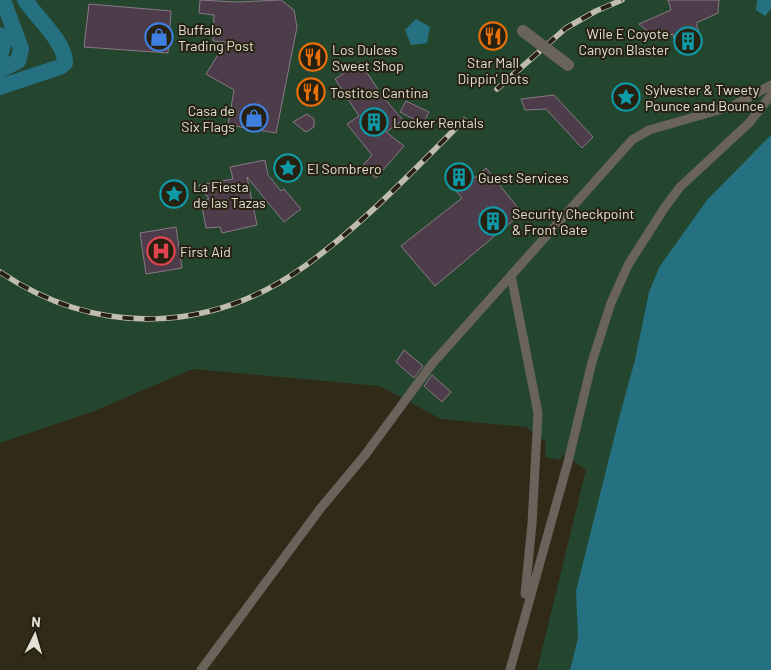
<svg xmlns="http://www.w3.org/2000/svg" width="771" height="670" viewBox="0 0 771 670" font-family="Barlow,sans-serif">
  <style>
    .green { fill: #25462e }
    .water { fill: #257081 }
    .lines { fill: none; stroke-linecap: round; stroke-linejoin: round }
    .canal { stroke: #257081; stroke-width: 16 }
    .building { fill: #4d3d4a; stroke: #8a7886 }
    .lane { stroke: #69635c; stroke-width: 9 }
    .rail-casing { stroke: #c0bcb0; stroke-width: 5.5 }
    .rail { stroke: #262110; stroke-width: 4; stroke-dasharray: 11; stroke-linecap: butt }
    .street-bridge { stroke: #69635c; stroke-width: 12 }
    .labels { text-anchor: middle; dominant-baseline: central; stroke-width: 4; stroke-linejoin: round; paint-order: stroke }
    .poi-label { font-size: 14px; fill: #e2dfd4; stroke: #262110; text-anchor: start }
  </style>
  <rect width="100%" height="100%" fill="#302b19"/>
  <path class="green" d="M0 0H771V670H537L586 470 563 454 560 460 545 457 546 442 526 427 441 419 380 386 193 369 94 411 0 443Z"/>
  <path class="water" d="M757 0H771V9L765 16 756 10Z
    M416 19 430 27 427 43 411 45 405 30Z
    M771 135V670H570L578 638 576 591 619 418 635 360 649 292 660 266 707 200Z"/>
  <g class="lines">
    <path class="canal" d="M0 35 3 45 0 56
      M0 70 18 61 21 49 3 0
      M0 87 60 67 65 63C66 43 36 17 25 0"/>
  </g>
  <path class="building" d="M200 0 237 2 281 0 294 10 297 27 276 133 228 125 234 90 206 74 226 42 213 41 214 15 199 13Z
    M668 0H719L718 13 696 23 702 43 676 50 673 34 658 40 639 24 671 10Z
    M89 4 171 11 168 53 84 47Z
    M360 62 383 97 403 120 386 132 404 146 376 178 362 167 372 155 347 124 359 116 335 79Z
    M554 95 593 137 582 148 546 109 525 110 521 99Z
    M406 101 429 112 423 124 400 112Z
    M307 114 314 119V127L306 132 293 122Z
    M265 160 268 175 281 191 284 189 301 209 284 222 247 177 257 225 222 233 220 227 206 228 201 201 209 199 199 185 233 179 230 167Z
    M463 165 475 178 486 168 522 213 435 286 401 246 462 198 447 180Z
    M176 227 182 268 146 274 140 233Z
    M404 350 423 366 414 378 396 362Z
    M432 375 451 392 442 402 424 386Z"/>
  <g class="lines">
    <path class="lane" d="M511 275 538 413 532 524 525 594
      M201 670 320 509 365 455 432 364 632 140 649 130 733 106 771 85
      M510 670 568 462 592 362 611 303 628 265 665 207 680 187 749 123 771 95"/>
    <g class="rail-casing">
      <path id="rail" d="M497 89 566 28 596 11 622 0
        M0 272C97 337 210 334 305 266 363 224 414 170 464 120"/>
    </g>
    <use href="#rail" class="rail"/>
    <path class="street-bridge" d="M523 31 568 65"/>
  </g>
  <defs>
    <g id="restaurant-ring" transform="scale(1.4375)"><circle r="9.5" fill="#262110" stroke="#e8710a" stroke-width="1.5"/><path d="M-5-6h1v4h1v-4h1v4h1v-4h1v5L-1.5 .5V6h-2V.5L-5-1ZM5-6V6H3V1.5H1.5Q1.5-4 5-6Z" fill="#e8710a"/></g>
    <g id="shop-ring" transform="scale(1.4375)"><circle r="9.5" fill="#262110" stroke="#3f7fe0" stroke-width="1.5"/><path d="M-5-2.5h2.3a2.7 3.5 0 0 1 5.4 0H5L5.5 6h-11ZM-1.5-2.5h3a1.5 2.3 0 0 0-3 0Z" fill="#3f7fe0"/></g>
    <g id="building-ring" transform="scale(1.4375)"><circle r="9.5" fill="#262110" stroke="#0f9aa8" stroke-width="1.5"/><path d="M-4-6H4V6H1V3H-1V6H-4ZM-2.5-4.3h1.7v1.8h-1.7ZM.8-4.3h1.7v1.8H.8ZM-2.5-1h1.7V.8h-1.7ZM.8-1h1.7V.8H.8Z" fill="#0f9aa8"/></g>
    <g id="sight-ring" transform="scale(1.4375)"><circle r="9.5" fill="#262110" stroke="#0f9aa8" stroke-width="1.5"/><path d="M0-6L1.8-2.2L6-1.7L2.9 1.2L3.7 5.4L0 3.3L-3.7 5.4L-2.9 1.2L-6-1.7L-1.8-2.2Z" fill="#0f9aa8"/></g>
    <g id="hospital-ring" transform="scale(1.4375)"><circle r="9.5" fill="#262110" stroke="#e0444e" stroke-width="1.5"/><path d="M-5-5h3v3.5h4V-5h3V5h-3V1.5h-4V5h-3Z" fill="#e0444e"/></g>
  </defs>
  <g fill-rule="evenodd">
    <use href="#restaurant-ring" x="493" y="36"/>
    <use href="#shop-ring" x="159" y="37"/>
    <use href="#building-ring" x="688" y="41"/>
    <use href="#restaurant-ring" x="313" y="57"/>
    <use href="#restaurant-ring" x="311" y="92"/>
    <use href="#sight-ring" x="626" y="97"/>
    <use href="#shop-ring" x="254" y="118"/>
    <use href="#building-ring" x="374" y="122"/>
    <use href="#sight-ring" x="288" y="168"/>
    <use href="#building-ring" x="459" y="177"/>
    <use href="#sight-ring" x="174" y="194"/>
    <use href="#building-ring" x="493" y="221"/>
    <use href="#hospital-ring" x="161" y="251"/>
  </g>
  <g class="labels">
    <g class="poi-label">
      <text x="178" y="29">Buffalo<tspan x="178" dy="16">Trading Post</tspan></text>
      <text x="669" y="33" text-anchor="end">Wile E Coyote<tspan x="669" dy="16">Canyon Blaster</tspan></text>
      <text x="332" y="49">Los Dulces<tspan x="332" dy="16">Sweet Shop</tspan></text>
      <text x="493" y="62" text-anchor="middle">Star Mall<tspan x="493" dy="16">Dippin' Dots</tspan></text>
      <text x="645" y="89">Sylvester &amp; Tweety<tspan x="645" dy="16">Pounce and Bounce</tspan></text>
      <text x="330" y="92">Tostitos Cantina</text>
      <text x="235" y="110" text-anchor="end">Casa de<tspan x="235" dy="16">Six Flags</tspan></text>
      <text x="393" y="122">Locker Rentals</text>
      <text x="307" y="168">El Sombrero</text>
      <text x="478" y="177">Guest Services</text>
      <text x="193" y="186">La Fiesta<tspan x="193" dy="16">de las Tazas</tspan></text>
      <text x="512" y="213">Security Checkpoint<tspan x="512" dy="16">&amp; Front Gate</tspan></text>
      <text x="180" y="251">First Aid</text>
    </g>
  </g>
  <g transform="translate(35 635) rotate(5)" stroke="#262110" stroke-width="4" paint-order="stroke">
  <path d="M0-4L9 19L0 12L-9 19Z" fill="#e2dfd4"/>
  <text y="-8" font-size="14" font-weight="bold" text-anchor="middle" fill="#e2dfd4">N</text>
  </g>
</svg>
